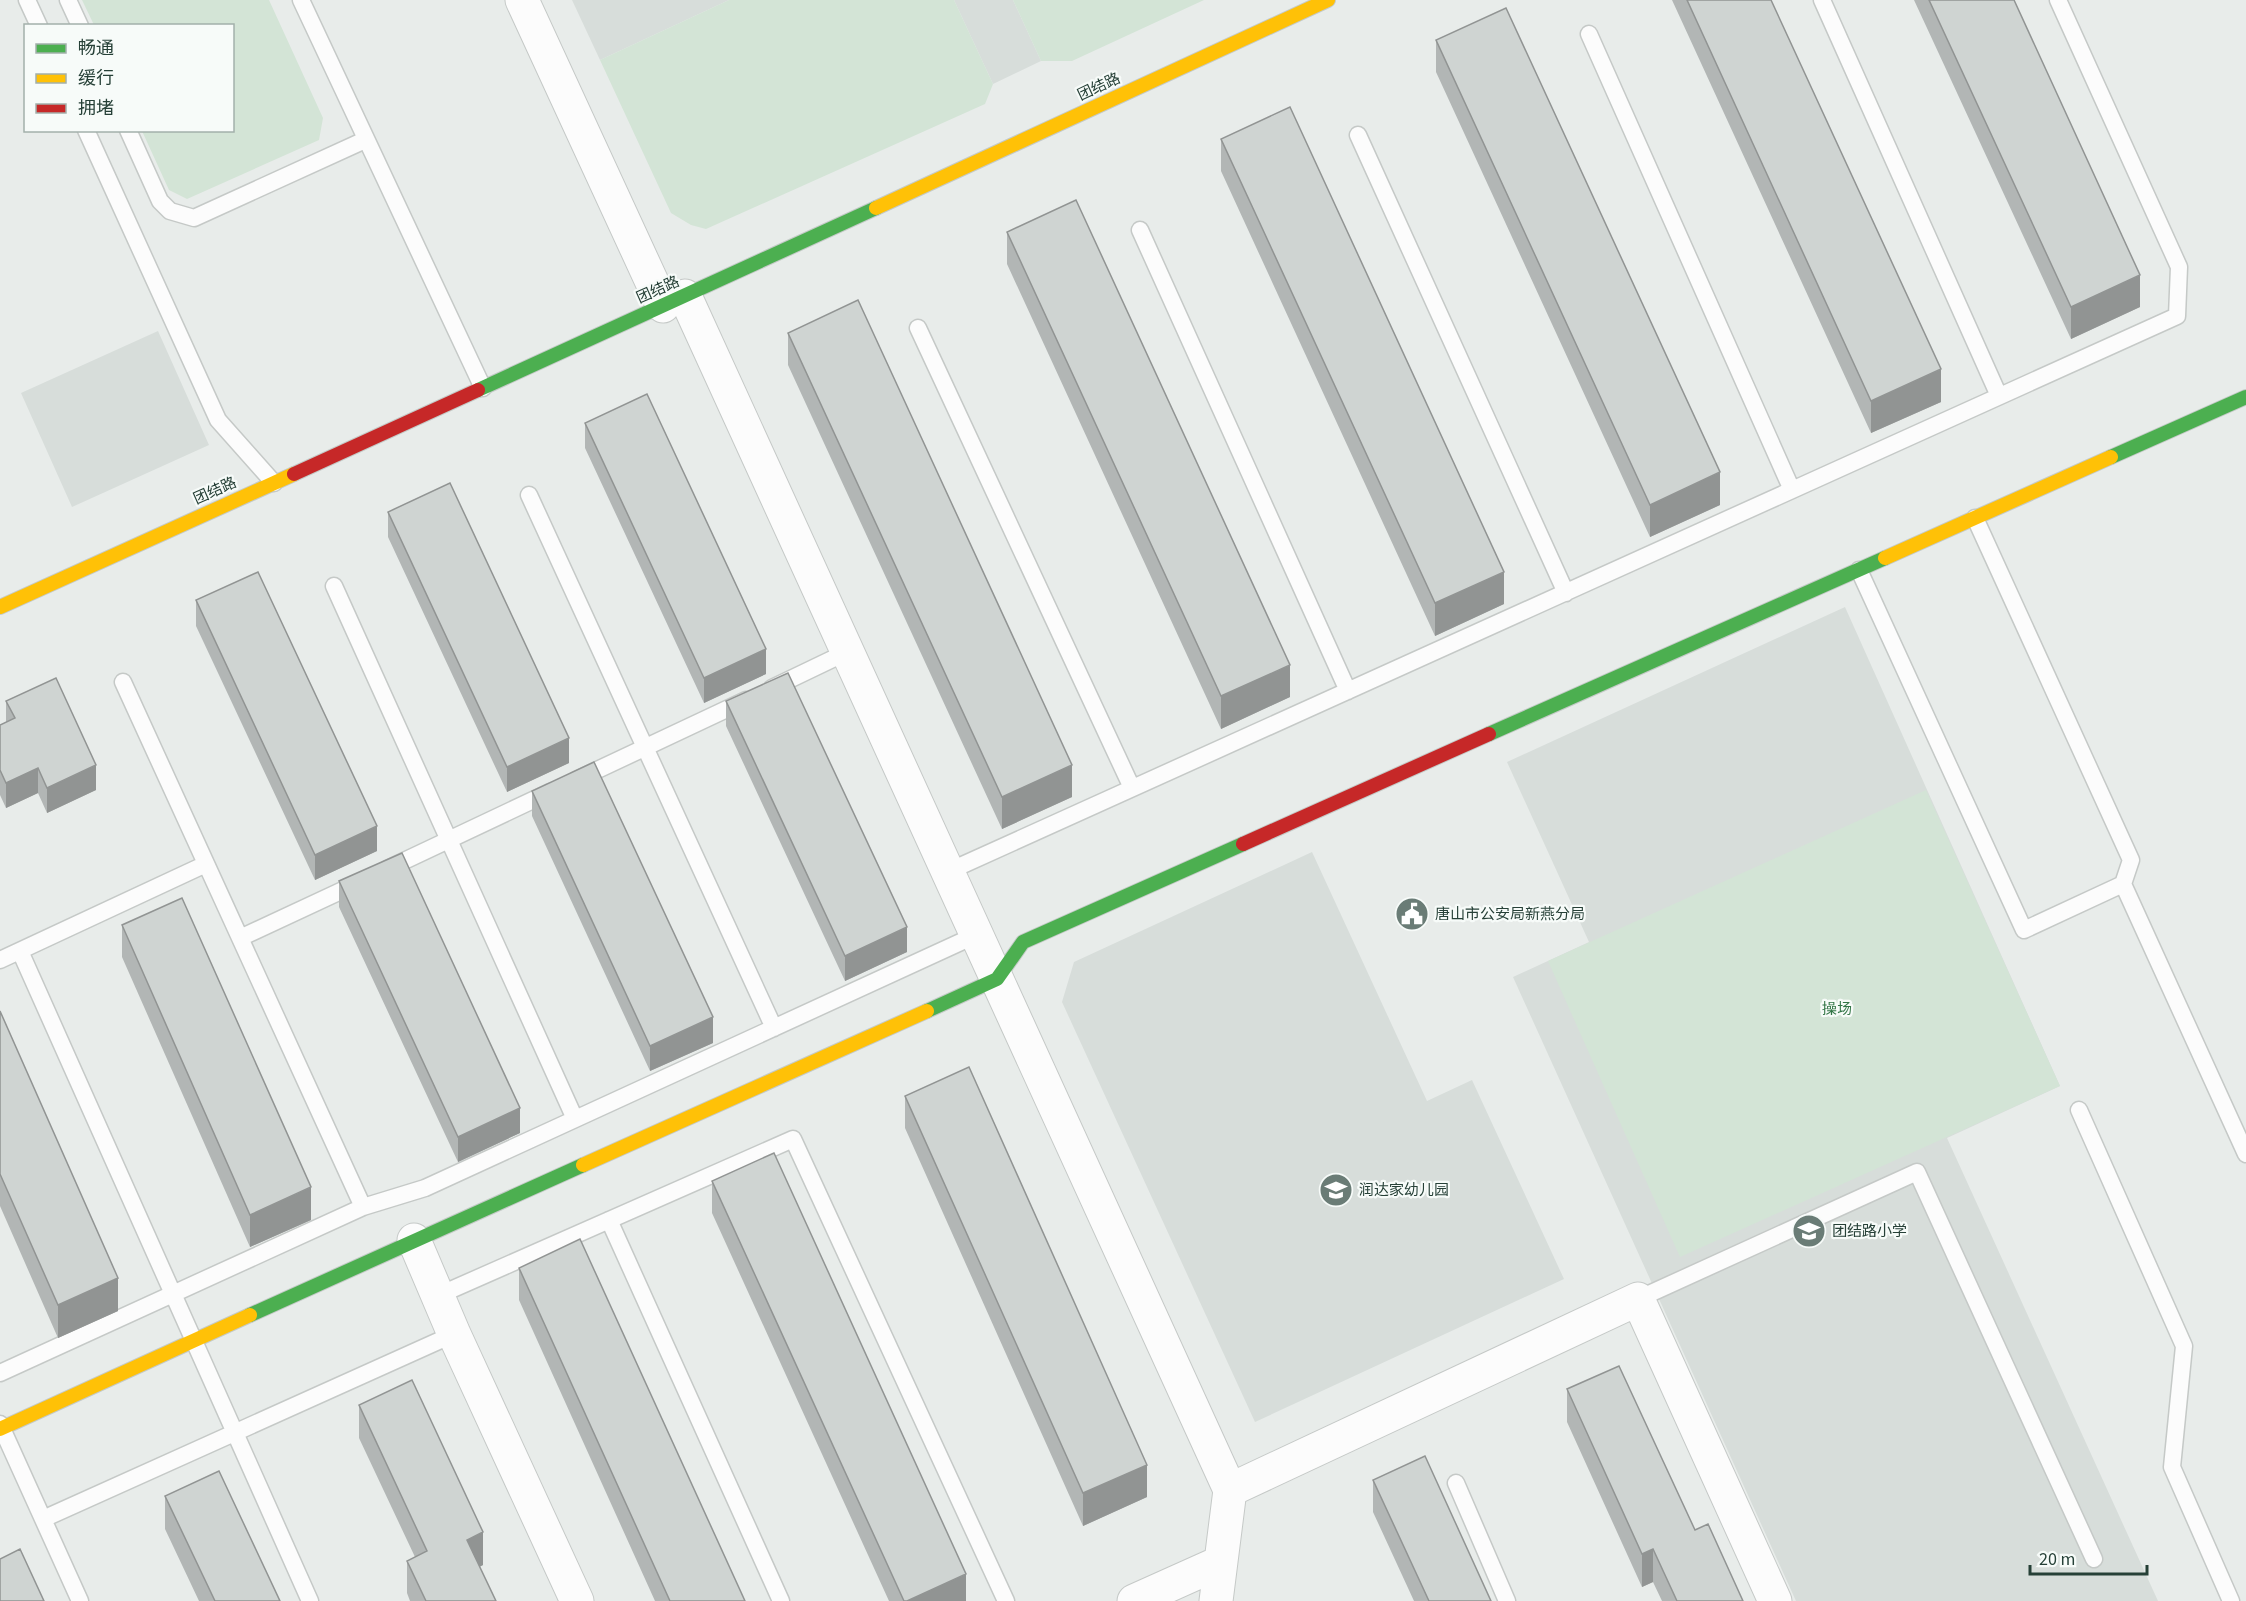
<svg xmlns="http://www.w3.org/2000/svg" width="2246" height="1601" viewBox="0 0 2246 1601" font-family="'Source Sans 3','Noto Sans SC',sans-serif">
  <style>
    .built { fill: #d7ddda }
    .green { fill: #d3e4d6 }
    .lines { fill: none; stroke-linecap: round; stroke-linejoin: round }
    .lane-casing { stroke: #c5c9c7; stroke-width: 19 }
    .street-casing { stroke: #c5c9c7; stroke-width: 35 }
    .fast-casing { stroke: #c4cac7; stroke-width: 16 }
    .slow-casing { stroke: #c4cac7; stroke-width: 16 }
    .jam-casing { stroke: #c4cac7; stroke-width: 16 }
    .lane { stroke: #fcfcfc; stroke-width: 16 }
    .street { stroke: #fcfcfc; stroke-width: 33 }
    .fast { stroke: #4caf50; stroke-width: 14 }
    .slow { stroke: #ffc107; stroke-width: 14 }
    .jam { stroke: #c62828; stroke-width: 14 }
    .wall { fill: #b2b6b5 }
    .shaded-wall { fill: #919493 }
    .building { fill: #cfd4d2; stroke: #919493; stroke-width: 1.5 }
    .labels { text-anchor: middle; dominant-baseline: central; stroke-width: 4.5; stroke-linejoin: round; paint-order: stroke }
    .street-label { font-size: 15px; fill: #264037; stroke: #f7fbf9 }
    .poi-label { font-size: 15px; fill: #264037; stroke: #f7fbf9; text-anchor: start }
    .park-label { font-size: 15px; fill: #327546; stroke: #f7fbf9 }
  </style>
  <rect width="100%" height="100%" fill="#e8ecea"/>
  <path class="built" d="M572 0H729L600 60Z
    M954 0H1013L1041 61 993 84Z
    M158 331 209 445 72 507 21 393Z
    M1845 607 2060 1086 1947 1138 2158 1601H1796L1513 977 1589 942 1507 762Z
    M1312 852 1427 1101 1472 1080 1564 1279 1255 1422 1062 1002 1074 962Z"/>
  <path class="green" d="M82 0H269L323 118 319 140 187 199 169 190 142 131 232 130V26L94 25Z
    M729 0H954L993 84 985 104 706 229 691 225 671 213 600 60Z
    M1013 0H1204L1072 61H1041Z
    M1926 790 2060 1086 1680 1257 1548 961Z"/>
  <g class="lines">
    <g class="lane-casing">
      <path id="lane" d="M27 0 39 26
        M68 0 80 26
        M301 0 483 388
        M1822 0 1999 396
        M1589 34 1792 490
        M86 130 218 420 274 483
        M128 130 160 201 170 211 194 218 365 140
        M1358 135 1566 593
        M1140 230 1348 691
        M918 328 1132 788
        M529 495 774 1028
        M1975 518 2131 860 2123 884 2246 1154
        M1859 570 2024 930 2123 884
        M334 586 575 1119
        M772 688 847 652
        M576 780 746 700
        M387 869 550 792
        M947 872 2177 316 2179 267 2058 0
        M240 938 358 883
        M20 951 310 1601
        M0 960 206 864
        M2079 1110 2184 1346 2172 1467 2231 1601
        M363 1207 425 1188 976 935
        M609 1220 781 1601
        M437 1296 793 1139 1006 1601
        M1638 1299 1917 1172 2094 1559
        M0 1373 363 1207 123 682
        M0 1424 80 1601
        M1456 1483 1507 1601
        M43 1519 454 1334"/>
    </g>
    <g class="street-casing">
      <path id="street" d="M522 0 663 306
        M685 296 1230 1490 1216 1601
        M414 1240 454 1334 577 1601
        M1230 1490 1638 1299 1775 1601
        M1134 1601 1221 1562"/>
    </g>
    <g class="fast-casing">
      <path id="fast" d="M478 390 876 208
        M2111 457 2246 397
        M1489 734 1885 558
        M927 1011 997 979 1023 942 1243 844
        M250 1315 583 1165"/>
    </g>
    <g class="slow-casing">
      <path id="slow" d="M876 208 1328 0
        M1885 558 2111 457
        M0 607 294 474
        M583 1165 927 1011
        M0 1429 250 1315"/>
    </g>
    <g class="jam-casing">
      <path id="jam" d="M294 474 478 390
        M1243 844 1489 734"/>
    </g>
    <use href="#lane" class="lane"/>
    <use href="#street" class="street"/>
    <use href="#fast" class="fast"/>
    <use href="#slow" class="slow"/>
    <use href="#jam" class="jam"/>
  </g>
  <path class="wall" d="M1672 0H1771L1941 402 1871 433Z
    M1914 0H2014L2140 307 2071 339Z
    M1436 40 1720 505 1650 537 1436 72Z
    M1221 139 1504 604 1435 636 1221 171Z
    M1007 232 1290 697 1221 729 1007 264Z
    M788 333 1072 797 1002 829 788 365Z
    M585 423 766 674 704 703 585 448Z
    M388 512 569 763 507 792 388 537Z
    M196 600 377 851 315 880 196 626Z
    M6 701 96 790 47 813 38 793 6 808 0 795V725L6 722Z
    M726 701 907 952 845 981 726 726Z
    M532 791 713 1043 650 1071 532 816Z
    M339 881 520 1133 458 1162 339 907Z
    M122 925 311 1220 250 1247 122 957Z
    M0 1011 118 1311 58 1338 0 1206Z
    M905 1096 1147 1497 1083 1526 905 1128Z
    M712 1181 966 1601H889L712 1213Z
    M519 1268 745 1601H655L519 1300Z
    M1567 1389 1695 1530 1743 1601H1662L1653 1582 1642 1587 1567 1422Z
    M359 1405 483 1565 479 1567 496 1601H410L407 1593V1561L415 1557 359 1438Z
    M1373 1480 1491 1601H1414L1373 1512Z
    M165 1496 280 1601H199L165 1529Z"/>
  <path class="shaded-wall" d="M2140 275V307L2071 339V307Z
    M1941 369V402L1871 433V401Z
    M1720 472V505L1650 537V505Z
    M1504 572V604L1435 636V603Z
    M766 649V674L704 703V678Z
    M1290 665V697L1221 729V696Z
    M569 738V763L507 792V767Z
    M96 765V790L47 813V788Z
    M1072 765V797L1002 829V797Z
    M38 768V793L6 808V783Z
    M377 826V851L315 880V855Z
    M907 927V952L845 981V956Z
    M713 1017V1043L650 1071V1046Z
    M520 1108V1133L458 1162V1137Z
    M311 1187V1220L250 1247V1215Z
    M118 1278V1311L58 1338V1305Z
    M1147 1465V1497L1083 1526V1493Z
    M483 1532V1565L467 1573V1540Z
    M1653 1549V1582L1642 1587V1554Z
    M966 1574V1601H907Z"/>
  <path class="building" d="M1687 0H1771L1941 369 1871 401Z
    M1929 0H2014L2140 275 2071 307Z
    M1506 8 1720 472 1650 505 1436 40Z
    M1290 107 1504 572 1435 603 1221 139Z
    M1076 200 1290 665 1221 696 1007 232Z
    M858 300 1072 765 1002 797 788 333Z
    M647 394 766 649 704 678 585 423Z
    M450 483 569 738 507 767 388 512Z
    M258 572 377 826 315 855 196 600Z
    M788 673 907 927 845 956 726 701Z
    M56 678 96 765 47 788 38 768 6 783 0 770V725L15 718 6 701Z
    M594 762 713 1017 650 1046 532 791Z
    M402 853 520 1108 458 1137 339 881Z
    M182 898 311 1187 250 1215 122 925Z
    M0 1011 118 1278 58 1305 0 1174Z
    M969 1067 1147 1465 1083 1493 905 1096Z
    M774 1153 966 1574 907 1601H904L712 1181Z
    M580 1239 745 1601H670L519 1268Z
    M1619 1366 1695 1530 1708 1524 1743 1601H1677L1653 1549 1642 1554 1567 1389Z
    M412 1380 483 1532 467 1540 496 1601H426L407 1561 427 1551 359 1405Z
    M1425 1456 1491 1601H1429L1373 1480Z
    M219 1471 280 1601H215L165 1496Z
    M20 1549 44 1601H0V1559Z"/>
  <defs>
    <g id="civic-disc" transform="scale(1.725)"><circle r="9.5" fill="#6a7c76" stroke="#f7fbf9"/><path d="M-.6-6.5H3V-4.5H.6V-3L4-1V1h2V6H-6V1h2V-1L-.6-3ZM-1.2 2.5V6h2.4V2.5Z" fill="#fff"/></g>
    <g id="school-disc" transform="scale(1.725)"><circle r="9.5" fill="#6a7c76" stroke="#f7fbf9"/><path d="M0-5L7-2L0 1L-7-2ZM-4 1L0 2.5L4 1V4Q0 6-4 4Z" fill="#fff"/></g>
  </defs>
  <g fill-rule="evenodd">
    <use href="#civic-disc" x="1412" y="914"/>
    <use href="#school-disc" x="1336" y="1190"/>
    <use href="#school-disc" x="1809" y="1231"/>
  </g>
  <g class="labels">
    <g class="street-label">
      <text transform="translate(1099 87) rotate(-25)">团结路</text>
      <text transform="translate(658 290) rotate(-24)">团结路</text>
      <text transform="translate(215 491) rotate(-24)">团结路</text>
    </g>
    <g class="poi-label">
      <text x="1435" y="914">唐山市公安局新燕分局</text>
      <text x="1359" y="1190">润达家幼儿园</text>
      <text x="1832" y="1231">团结路小学</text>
    </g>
    <g class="park-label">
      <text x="1837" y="1009">操场</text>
    </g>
  </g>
  <rect x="24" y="24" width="210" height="108" fill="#f7fbf9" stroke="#a3b0ab" stroke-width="1.5"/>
  <rect x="36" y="44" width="30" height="9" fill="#4caf50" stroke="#a3b0ab" stroke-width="1.5"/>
  <text x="78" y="54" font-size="18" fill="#264037">畅通</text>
  <rect x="36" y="74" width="30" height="9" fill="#ffc107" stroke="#a3b0ab" stroke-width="1.5"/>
  <text x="78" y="84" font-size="18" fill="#264037">缓行</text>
  <rect x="36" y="104" width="30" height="9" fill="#c62828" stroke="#a3b0ab" stroke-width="1.5"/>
  <text x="78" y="114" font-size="18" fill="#264037">拥堵</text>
  <path d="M2030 1565v9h117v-9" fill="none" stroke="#264037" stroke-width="3"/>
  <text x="2039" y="1565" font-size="18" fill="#264037" stroke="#f7fbf9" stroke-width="4.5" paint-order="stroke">20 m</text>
</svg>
